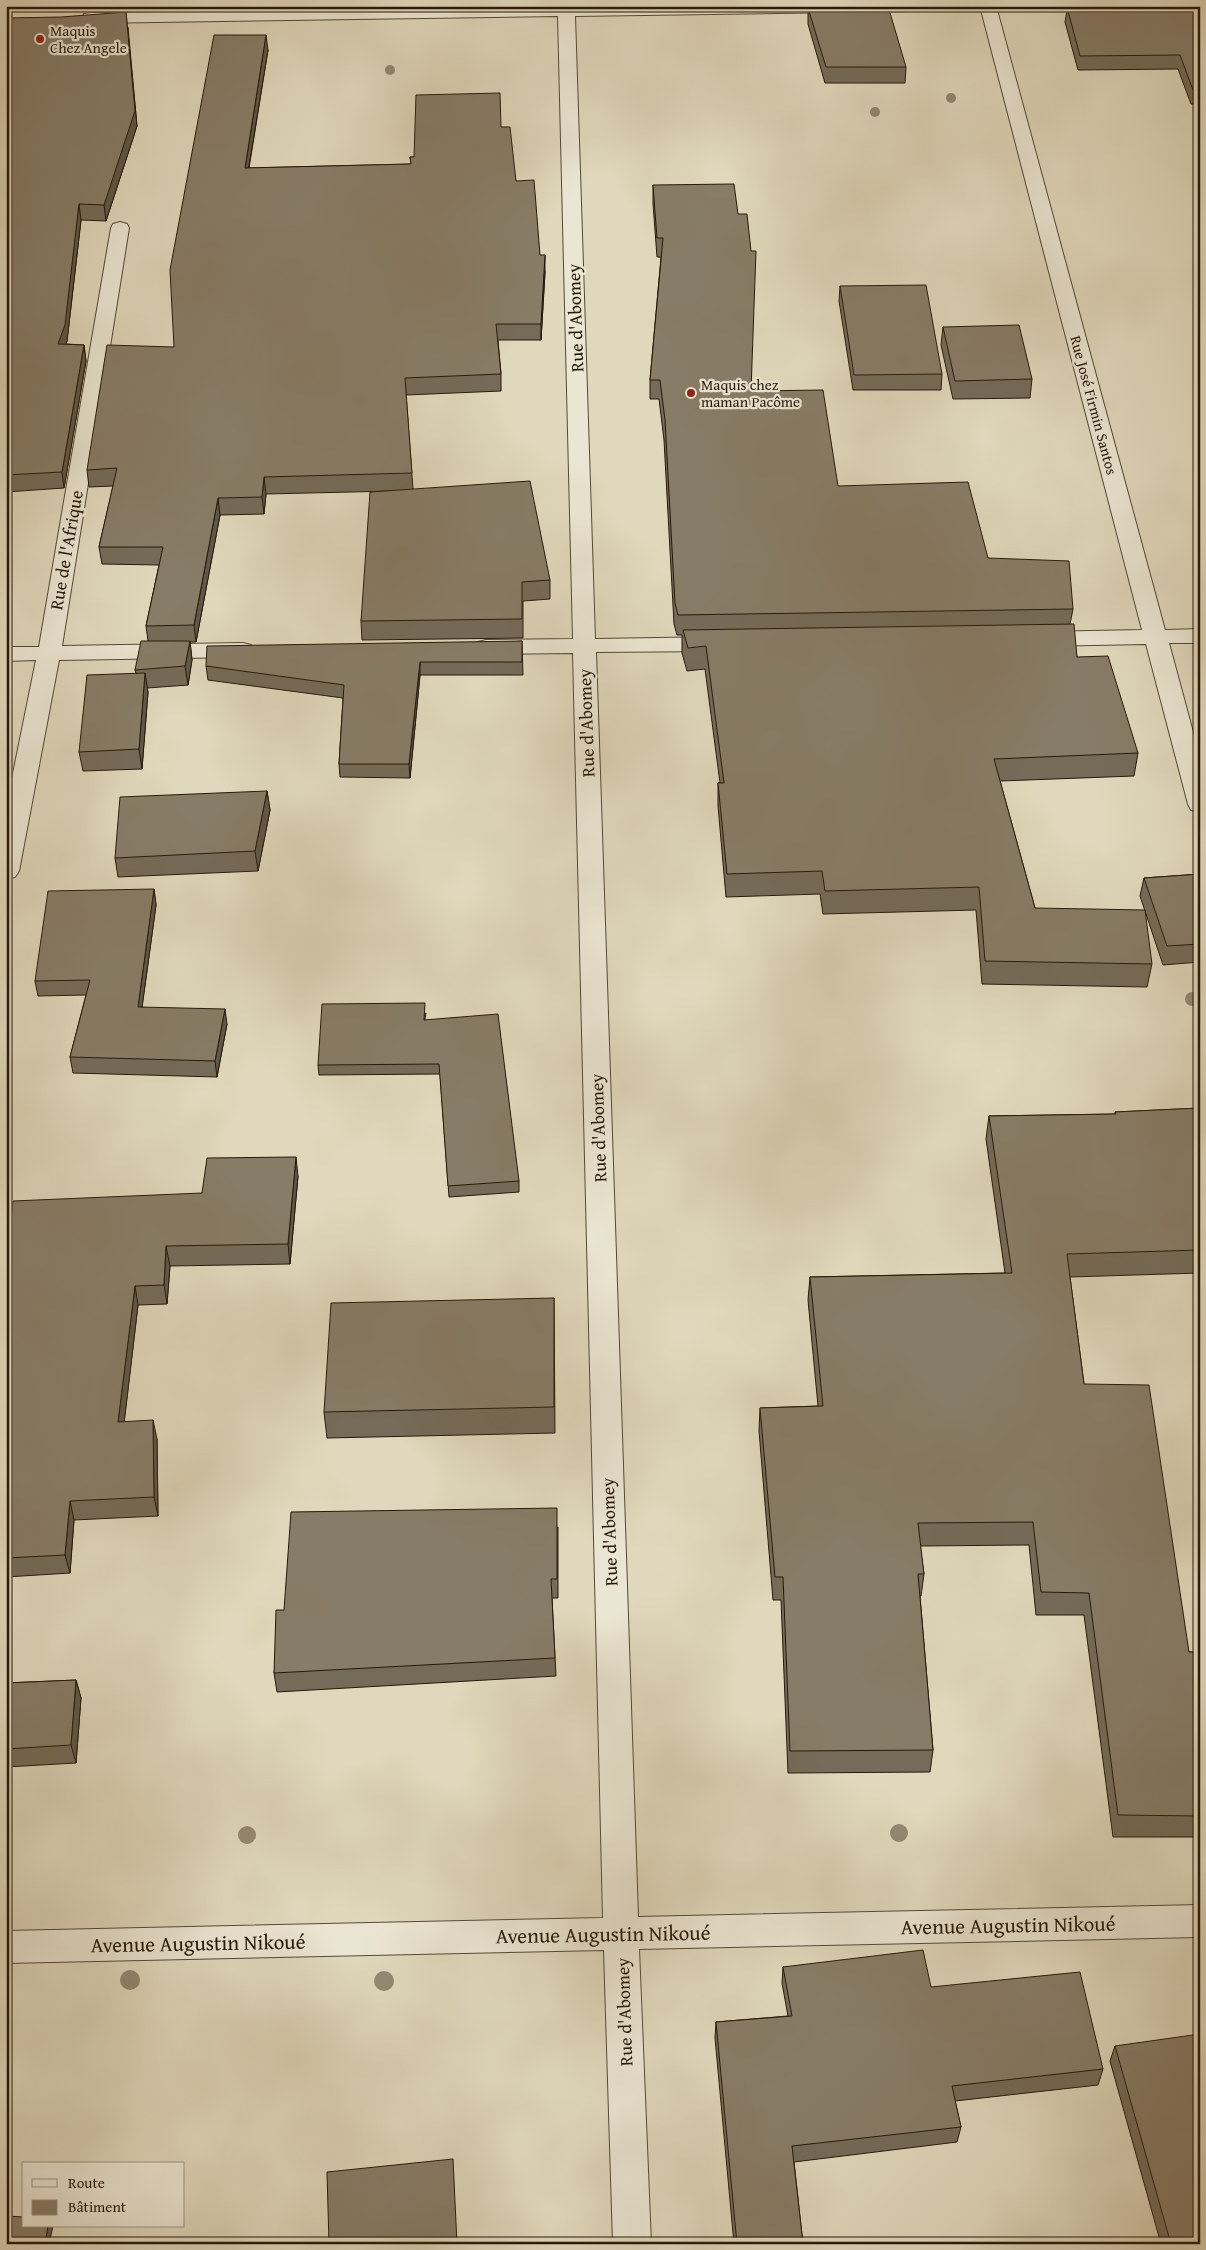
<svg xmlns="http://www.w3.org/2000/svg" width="1206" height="2250" viewBox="0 0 1206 2250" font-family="'Gentium Book Plus',serif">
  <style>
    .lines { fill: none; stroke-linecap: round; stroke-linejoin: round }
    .minor-casing { stroke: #544937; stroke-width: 2 }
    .minor { fill: #ebe6d3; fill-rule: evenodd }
    .tree { fill: #938973 }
    .wall { fill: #746b59; stroke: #26190b }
    .shaded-wall { fill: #5e5748; stroke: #26190b }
    .building { fill: #877c67; stroke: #26190b }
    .poi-dot { fill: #8f2418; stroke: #ebe6d3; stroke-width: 2 }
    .labels { text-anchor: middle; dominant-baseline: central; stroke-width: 4.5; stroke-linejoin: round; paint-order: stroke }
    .far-poi-label { font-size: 15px; fill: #26190b; stroke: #ebe6d3; text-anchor: start }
    .far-street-label { font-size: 15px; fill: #26190b; stroke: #ebe6d3 }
    .street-label { font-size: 18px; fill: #26190b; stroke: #ebe6d3 }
    .near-street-label { font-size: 21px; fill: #26190b; stroke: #ebe6d3 }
  </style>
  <rect width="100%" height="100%" fill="#e0d8bc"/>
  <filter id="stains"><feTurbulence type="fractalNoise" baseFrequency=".004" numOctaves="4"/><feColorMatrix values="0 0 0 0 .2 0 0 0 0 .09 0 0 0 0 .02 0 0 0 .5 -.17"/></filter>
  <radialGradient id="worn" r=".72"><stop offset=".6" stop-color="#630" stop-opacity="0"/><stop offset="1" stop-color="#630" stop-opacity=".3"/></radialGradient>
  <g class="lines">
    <g class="minor-casing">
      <path id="minor" d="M547 6H919L911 11 575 16 595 639 718 637 726 639 729 644 726 649 718 651 596 652 638 1917 1200 1905V1937L639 1949 651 2244H613L604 1950 6 1963V1931L603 1918 573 653 486 654 478 652 475 647 478 642 486 640 573 639 558 16 90 23 84 22 82 18 84 14 90 13Z
        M980 6H996L1165 630 1200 629V643H1169L1200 758V812L1191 810 1188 804 1146 644 1039 646 1031 644 1028 639 1031 634 1039 632 1142 630Z
        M120 222 127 224 129 228 62 646 243 643 251 645 254 650 251 655 243 657 59 660 19 871 15 877 6 879V808L36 660 6 661V647H39L111 228 113 224Z"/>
    </g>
    <use href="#minor" class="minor"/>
  </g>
  <g class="tree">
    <circle cx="390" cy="70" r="5"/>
    <circle cx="951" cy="98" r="5"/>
    <circle cx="875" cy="112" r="5"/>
    <circle cx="1192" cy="999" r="7"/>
    <circle cx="899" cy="1833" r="9"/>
    <circle cx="247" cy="1835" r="9"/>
    <circle cx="130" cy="1980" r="10"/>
    <circle cx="384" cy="1981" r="10"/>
  </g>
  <path class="wall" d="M1066 6H1200V104H1191L1178 69 1078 70 1065 22 1067 10Z
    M808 8 906 67 905 83H825L808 24Z
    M6 18 128 27 137 126 106 221 81 220 67 341 66 344 84 345 86 361 64 488 6 492Z
    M268 50 249 168 411 164 410 157H414L501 127 516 181 545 272 541 340H498L501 374V391L406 395 413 489 550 580V599L523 601V638L362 640 361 621 394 491 266 494 264 514 220 515 196 642H190L192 660 188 685 147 688 148 692 142 769 83 771 79 752 136 673 135 670 148 641 146 626 159 565 102 564 99 547 113 486 89 487 87 470 174 347Z
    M653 185 751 391 838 486 988 558 1073 609 1070 624 1077 657 1138 753 1134 776 1000 781 1035 908 1152 964 1147 987 982 984 976 910 823 914 820 894 726 897 718 806V783H720L705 669 687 671 682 653V635H677L674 624 664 440 659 399H650V380L661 257H657L653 204Z
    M840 286 942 374 941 390H853L839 301Z
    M943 327 1032 379 1030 398 953 399 941 345Z
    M522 641 523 675H420L410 778 340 777 339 764 343 698 208 680 206 666Z
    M267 791 270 810 258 871 118 877 115 858Z
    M1200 874V962L1163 965 1140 896 1144 878Z
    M154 889 156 905 142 1007 227 1024 217 1077 73 1073 70 1057 86 995 38 996 35 981Z
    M426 1013 425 1019 519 1181V1192L449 1197 440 1074 319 1075 318 1065Z
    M1200 1108V1273L1070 1277 1084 1384 1189 1652H1200V1837H1113L1084 1615H1036L1029 1545 920 1546 924 1574 921 1596H920L933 1750 930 1772 788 1773 781 1600H773L759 1431 760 1408 818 1406 808 1300 810 1277 1005 1273 986 1139 989 1116 1115 1114V1112Z
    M298 1176 290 1264 170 1266 167 1304 138 1305 124 1422 157 1439 158 1516 74 1520 70 1573 6 1577V1259L202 1193Z
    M554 1298 555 1433 327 1438 324 1412Z
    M558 1527V1598H552L556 1676 277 1692 274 1673 284 1610Z
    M76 1680 81 1698 76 1763 6 1767V1683Z
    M783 1967 931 1987 1103 2069 1098 2085 955 2101 961 2127 957 2142 794 2162 803 2244H734L715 2038 716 2022 788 2016 782 1983Z
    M1115 2046 1200 2244H1161L1110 2061Z"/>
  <path class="shaded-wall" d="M126 12 137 126 106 221 104 205Z
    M266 35 268 50 246 184 245 168Z
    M79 204 81 220 67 341 61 360 58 344Z
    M545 255V272L541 340V324Z
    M84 345 86 361 64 488 62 472Z
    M264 477 266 494 264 514 262 497Z
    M218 498 220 515 196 642 194 625Z
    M190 641 192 660 188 685 185 666Z
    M420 662V675L410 778 409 764Z
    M145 673 148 692 142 769 139 749Z
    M267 791 270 810 258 871 255 851Z
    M154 889 156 905 140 1022 138 1007Z
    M225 1009 227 1024 217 1077 215 1061Z
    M296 1157 298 1176 290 1264 288 1244Z
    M166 1246 170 1266 167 1304 164 1285Z
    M135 1286 138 1305 122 1441 118 1422Z
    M153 1420 157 1439 158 1516 154 1497Z
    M70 1501 74 1520 70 1573 65 1555Z
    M76 1680 81 1698 76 1763 71 1745Z
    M48 2226H53L49 2244H45Z"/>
  <path class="building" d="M869 6H888L906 67H826L808 8Z
    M1072 6H1200V90H1193L1180 55 1080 56 1067 7H1073Z
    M126 12 135 111 104 205 79 204 65 325 58 344 84 345 62 472 6 475V18L61 17Z
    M214 35H266L245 168 411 164 410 157H414L416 95 500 93 501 127H510L516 181 534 180 540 255H545L541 324H496L501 374 405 378 412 473 264 477 262 497 218 498 194 625 146 626 163 547H99L117 468 87 470 107 345 174 347 170 270Z
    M734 184 738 214H747L751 251H756L751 391 823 390 838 486 968 482 988 558 1069 561 1073 609 678 615 675 603 665 420 660 380H650L663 238H657L653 185Z
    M926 285 942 374 854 375 840 286Z
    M1019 325 1032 379 955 381 943 327Z
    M530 481 550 580 522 582V619L361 621 370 492Z
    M1074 624 1077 657 1108 656 1138 753 994 759 1035 908 1145 910 1152 964 985 961 979 887 825 891 822 871 727 874 718 783H724L706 646 688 648 683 630Z
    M141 641H190L185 666 135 670Z
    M522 641V662H420L409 764H339L344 685 206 666 207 646Z
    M145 673 139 749 79 752 87 675Z
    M267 791 255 851 115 858 120 797Z
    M1200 874V944L1167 946 1144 878Z
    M154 889 138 1007 225 1009 215 1061 70 1057 90 980 35 981 48 891Z
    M425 1003 424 1020 498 1014 519 1181 448 1186 439 1064 318 1065 322 1004Z
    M1200 1108V1250L1067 1254 1084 1384 1149 1385 1189 1652H1200V1816L1118 1815 1089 1593 1041 1592 1033 1522 918 1523 924 1574H918L933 1750 790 1751 783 1577H775L760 1408 823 1406 810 1277 1012 1273 989 1116 1116 1114 1115 1112Z
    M296 1157 288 1244 166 1246 164 1285 135 1286 118 1422 153 1420 154 1497 70 1501 65 1555 6 1558V1259L13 1201 202 1193 207 1158Z
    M554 1298V1407L324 1412 331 1303Z
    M557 1508V1579H551L555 1658 274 1673 276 1610H284L291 1512Z
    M76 1680 71 1745 6 1749V1683Z
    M923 1950 931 1987 1080 1972 1103 2069 952 2086 961 2127 792 2146 803 2244H737L716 2022 792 2016 783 1967Z
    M1200 2034V2244H1171L1115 2046Z
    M453 2159 457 2244H329L327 2172Z
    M6 2216 24 2217V2226H48L45 2244H6Z"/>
  <g class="poi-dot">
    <circle cx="40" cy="39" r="5"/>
    <circle cx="691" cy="393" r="5"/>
  </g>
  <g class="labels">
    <g class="far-poi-label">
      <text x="50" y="30">Maquis<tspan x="50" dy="17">Chez Angele</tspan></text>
      <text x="701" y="384">Maquis chez<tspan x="701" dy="17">maman Pacôme</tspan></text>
    </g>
    <g class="far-street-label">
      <text transform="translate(1094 405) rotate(75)">Rue José Firmin Santos</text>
    </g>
    <g class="street-label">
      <text transform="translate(575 318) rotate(-92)">Rue d'Abomey</text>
      <text transform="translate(66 550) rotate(-80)">Rue de l'Afrique</text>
      <text transform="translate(586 723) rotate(-92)">Rue d'Abomey</text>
      <text transform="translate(598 1128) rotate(-92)">Rue d'Abomey</text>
      <text transform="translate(609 1532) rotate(-92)">Rue d'Abomey</text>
      <text transform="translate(624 2012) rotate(-92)">Rue d'Abomey</text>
    </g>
    <g class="near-street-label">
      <text transform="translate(1008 1925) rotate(-1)">Avenue Augustin Nikoué</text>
      <text transform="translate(603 1934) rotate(-1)">Avenue Augustin Nikoué</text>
      <text transform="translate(198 1943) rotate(-1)">Avenue Augustin Nikoué</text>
    </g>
  </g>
  <rect width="1206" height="2250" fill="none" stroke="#e0d8bc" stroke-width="25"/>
  <rect x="8" y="8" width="1191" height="2235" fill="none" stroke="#26190b" stroke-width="2.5"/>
  <rect x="12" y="12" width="1181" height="2225" fill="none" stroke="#26190b"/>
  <rect x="22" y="2162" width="162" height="65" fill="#ebe6d3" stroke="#9c9483"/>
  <rect x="32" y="2179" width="25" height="8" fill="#ebe6d3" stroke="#9c9483"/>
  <text x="68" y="2188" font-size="15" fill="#26190b">Route</text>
  <rect x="32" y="2200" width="25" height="15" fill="#877c67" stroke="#9c9483"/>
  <text x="68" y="2212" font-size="15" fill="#26190b">Bâtiment</text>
  <rect width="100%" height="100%" filter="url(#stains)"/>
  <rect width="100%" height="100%" fill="url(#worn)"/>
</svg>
